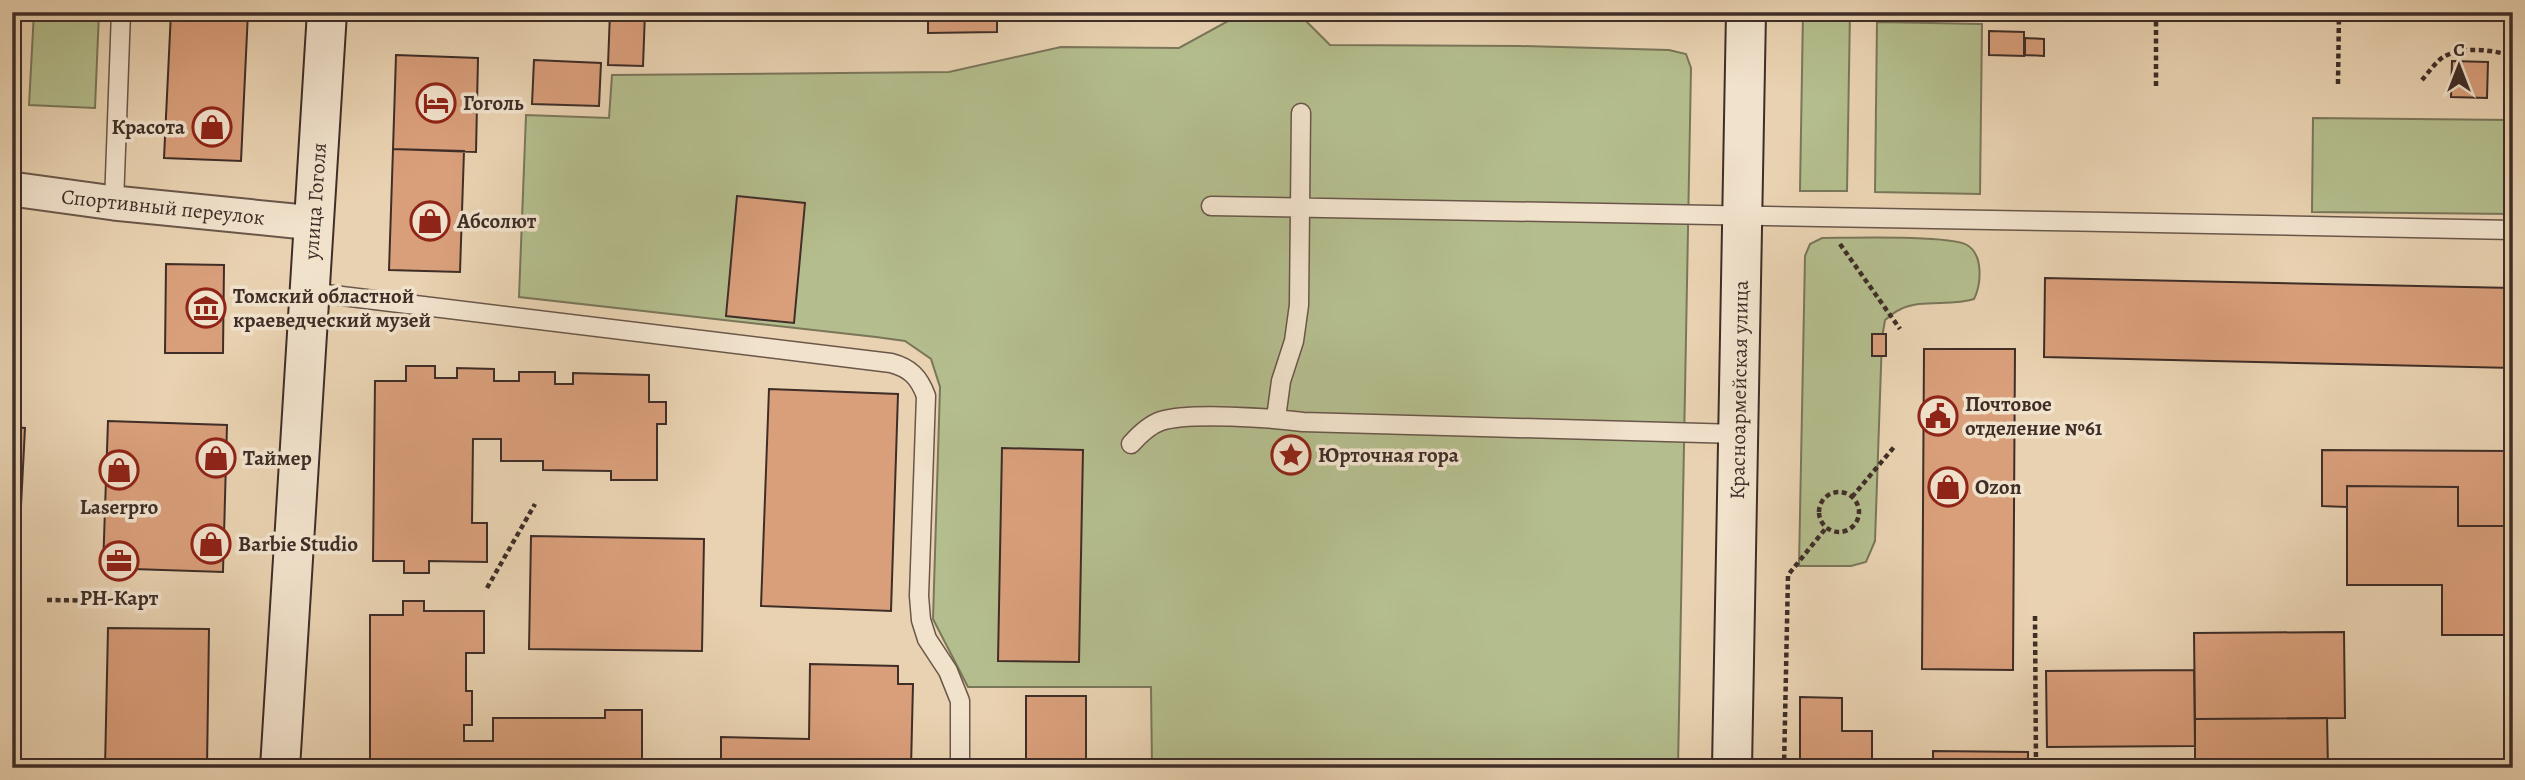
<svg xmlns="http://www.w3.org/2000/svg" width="2525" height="780" viewBox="0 0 2525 780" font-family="Alegreya,serif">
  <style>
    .green { fill: #b4bd8d; stroke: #7a765a; stroke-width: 2 }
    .building { fill: #d99f7b; stroke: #3f2e28; stroke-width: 2 }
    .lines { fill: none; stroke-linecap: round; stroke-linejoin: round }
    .lane-casing { stroke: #6a574a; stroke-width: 21 }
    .street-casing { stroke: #6a574a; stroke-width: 37 }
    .secondary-casing { stroke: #3f2e28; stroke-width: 42 }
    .path { stroke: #3f2e28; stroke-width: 4.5; stroke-dasharray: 5 3.5; stroke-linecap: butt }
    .lane { stroke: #f1e2cc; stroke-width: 18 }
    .street { stroke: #f1e2cc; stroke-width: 33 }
    .secondary { stroke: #f1e2cc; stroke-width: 38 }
    .labels { text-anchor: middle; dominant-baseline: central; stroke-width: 7; stroke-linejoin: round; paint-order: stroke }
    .poi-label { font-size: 21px; font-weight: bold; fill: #3f2e28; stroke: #f1e2cc; text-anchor: start }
    .street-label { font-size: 21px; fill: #3f2e28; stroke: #f1e2cc }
  </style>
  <rect width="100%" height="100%" fill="#e9d2b1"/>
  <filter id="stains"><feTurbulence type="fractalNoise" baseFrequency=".00286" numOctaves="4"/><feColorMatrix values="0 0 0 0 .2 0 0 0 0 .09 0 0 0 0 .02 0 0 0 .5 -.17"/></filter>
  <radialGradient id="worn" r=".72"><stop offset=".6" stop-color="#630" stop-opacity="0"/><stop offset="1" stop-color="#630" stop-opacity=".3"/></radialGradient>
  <path class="green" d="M34 12H99L95 108 29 105Z
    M1803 12H1850L1847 191H1800Z
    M1305 20 1330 45 1520 46 1669 50 1686 54 1691 68 1678 768H1152L1151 687H968L933 619 940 387 931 359 905 341 876 337 519 297 526 115 609 118 612 75 949 72 1061 47 1179 48 1228 21Z
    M1877 22 1982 24 1980 194 1875 192Z
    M2313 118 2513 120V214L2312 212Z
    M1822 238C1849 238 1949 235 1967 245 1984 255 1981 285 1974 299 1951 307 1921 298 1899 310 1894 312 1889 317 1885 320L1882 338 1875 541 1866 562 1851 566H1799L1805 256 1810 244Z"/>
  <path class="building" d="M171 12H248L241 161 164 158Z
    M610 12H645L643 66 608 65Z
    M708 12H872V18L708 17Z
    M928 12H997V32L928 33Z
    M1265 12H1305V20H1265Z
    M1989 31 2024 32V56L1989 55Z
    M2025 38 2044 39V56L2025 55Z
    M396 55 478 58 476 152 393 149Z
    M534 60 601 63 599 106 532 104Z
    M2452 61 2488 62 2487 98 2451 97Z
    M393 149 464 151 460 272 389 270Z
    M737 196 805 203 794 323 726 316Z
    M166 264 224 265 223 353H165Z
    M2045 278 2513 288V368L2044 357Z
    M1872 334H1886V356H1872Z
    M1924 349H2015L2013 670 1922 669Z
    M406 366H435V378H457V368L494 369V381H519V372H555V384H573V373L649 375V402H666V424H657V480H611V471L543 470V461H501V439H473L472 523H487V562L429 561V573H404V561H373L375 381H406Z
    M769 389 898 394 891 611 761 606Z
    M108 421 227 425 223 572 103 568Z
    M12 427 25 428 18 565H12Z
    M1002 448 1083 450 1079 662 998 661Z
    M2322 450 2513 451V526H2458V487L2347 486V507L2322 506Z
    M2347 486 2458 487V526H2513V635H2442V585H2347Z
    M531 536 704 539 702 651 529 649Z
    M403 601H424V611H484V653H466V691H472V725H464V741H493V718H605V710H642V768H370V615H403Z
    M108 628 209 629 207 768H105Z
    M2344 632 2345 718 2195 719 2194 633Z
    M810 664 898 666V684H913L911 768H721V737L809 739Z
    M2194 670 2195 746 2047 747 2046 671Z
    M1026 696H1086V768H1026Z
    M1800 697 1842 698V731H1872V768H1800Z
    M2327 718 2328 768H2195V719Z
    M1933 751 2028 752V768H1933Z"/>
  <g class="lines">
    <g class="lane-casing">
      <path id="lane" d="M114 203 121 12
        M1211 206C1645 212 2079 222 2513 230
        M309 292 891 363C910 368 919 377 926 396L919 596 921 620 927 639 948 671 960 701V768
        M1276 418 1281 381 1294 341 1299 305 1301 113
        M1131 444C1139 435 1149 425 1161 421 1189 412 1272 418 1303 422L1738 434"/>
    </g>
    <g class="street-casing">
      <path id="street" d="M12 189 114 203 314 223"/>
    </g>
    <g class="secondary-casing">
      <path id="secondary" d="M280 768 327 12
        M1732 768 1746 12"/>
    </g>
    <path class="path" d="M2422 80C2428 73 2437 60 2445 56 2466 46 2492 50 2513 56
      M2338 84 2339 12
      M2156 86V12
      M1840 244 1900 329
      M1819 512a20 20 0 1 1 40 0a20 20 0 1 1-40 0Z
      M1852 497 1894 447
      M487 588 535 504
      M47 600 126 601
      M2035 616 2036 768
      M1784 768 1788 575 1826 528"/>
    <use href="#lane" class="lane"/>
    <use href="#street" class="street"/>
    <use href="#secondary" class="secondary"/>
  </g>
  <defs>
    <g id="hotel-ring" transform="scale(2.0125)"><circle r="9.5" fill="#f1e2cc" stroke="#8f2418" stroke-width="1.5"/><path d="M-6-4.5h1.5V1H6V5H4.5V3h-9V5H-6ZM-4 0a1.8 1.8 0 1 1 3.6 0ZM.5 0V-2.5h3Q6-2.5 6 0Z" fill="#8f2418"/></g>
    <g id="shop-ring" transform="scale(2.0125)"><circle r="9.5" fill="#f1e2cc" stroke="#8f2418" stroke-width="1.5"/><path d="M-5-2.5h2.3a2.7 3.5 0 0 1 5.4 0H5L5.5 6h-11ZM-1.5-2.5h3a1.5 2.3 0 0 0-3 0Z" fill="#8f2418"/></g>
    <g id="museum-ring" transform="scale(2.0125)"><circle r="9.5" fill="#f1e2cc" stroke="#8f2418" stroke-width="1.5"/><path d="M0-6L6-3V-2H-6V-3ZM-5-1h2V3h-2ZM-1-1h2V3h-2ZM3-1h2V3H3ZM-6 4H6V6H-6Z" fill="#8f2418"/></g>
    <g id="civic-ring" transform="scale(2.0125)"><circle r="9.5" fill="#f1e2cc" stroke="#8f2418" stroke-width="1.5"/><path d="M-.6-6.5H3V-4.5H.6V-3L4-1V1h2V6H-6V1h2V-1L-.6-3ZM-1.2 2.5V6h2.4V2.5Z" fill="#8f2418"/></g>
    <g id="sight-ring" transform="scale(2.0125)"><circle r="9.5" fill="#f1e2cc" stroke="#8f2418" stroke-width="1.5"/><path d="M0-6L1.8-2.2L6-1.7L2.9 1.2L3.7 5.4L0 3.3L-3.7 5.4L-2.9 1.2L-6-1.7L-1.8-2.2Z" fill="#8f2418"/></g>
    <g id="office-ring" transform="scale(2.0125)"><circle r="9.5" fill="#f1e2cc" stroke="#8f2418" stroke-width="1.5"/><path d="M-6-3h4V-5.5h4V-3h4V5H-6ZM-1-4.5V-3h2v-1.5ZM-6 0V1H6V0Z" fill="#8f2418"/></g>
  </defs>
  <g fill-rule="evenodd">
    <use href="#hotel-ring" x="436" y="103"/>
    <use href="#shop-ring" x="212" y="127"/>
    <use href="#shop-ring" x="430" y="221"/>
    <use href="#museum-ring" x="206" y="308"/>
    <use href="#civic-ring" x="1938" y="416"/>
    <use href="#sight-ring" x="1291" y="455"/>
    <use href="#shop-ring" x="216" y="458"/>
    <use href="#shop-ring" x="119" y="470"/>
    <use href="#shop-ring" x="1948" y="487"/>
    <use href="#shop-ring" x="211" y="544"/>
    <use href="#office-ring" x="119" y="561"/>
  </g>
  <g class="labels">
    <g class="poi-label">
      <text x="463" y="103">Гоголь</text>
      <text x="185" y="127" text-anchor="end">Красота</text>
      <text x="457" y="221">Абсолют</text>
      <text x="233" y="296">Томский областной<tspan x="233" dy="24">краеведческий музей</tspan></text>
      <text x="1965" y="404">Почтовое<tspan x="1965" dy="24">отделение №61</tspan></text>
      <text x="1318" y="455">Юрточная гора</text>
      <text x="243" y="458">Таймер</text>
      <text x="1975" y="487">Ozon</text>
      <text x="119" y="507" text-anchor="middle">Laserpro</text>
      <text x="238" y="544">Barbie Studio</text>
      <text x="119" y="598" text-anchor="middle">РН-Карт</text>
    </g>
    <g class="street-label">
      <text transform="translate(315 201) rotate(-86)">улица Гоголя</text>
      <text transform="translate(163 207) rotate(6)">Спортивный переулок</text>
      <text transform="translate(1739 390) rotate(-89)">Красноармейская улица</text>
    </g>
  </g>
  <rect width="2525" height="780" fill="none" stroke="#e9d2b1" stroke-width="42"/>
  <rect x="14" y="14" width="2497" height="752" fill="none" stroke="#3f2e28" stroke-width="3.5"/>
  <rect x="21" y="21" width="2483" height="738" fill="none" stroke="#3f2e28" stroke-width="2"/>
  <g transform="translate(2459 66)" stroke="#f1e2cc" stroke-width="5" paint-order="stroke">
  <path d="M0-5L12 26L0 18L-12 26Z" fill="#3f2e28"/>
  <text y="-10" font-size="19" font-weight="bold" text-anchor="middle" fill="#3f2e28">С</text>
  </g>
  <rect width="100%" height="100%" filter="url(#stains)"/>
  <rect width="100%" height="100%" fill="url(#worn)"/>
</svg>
